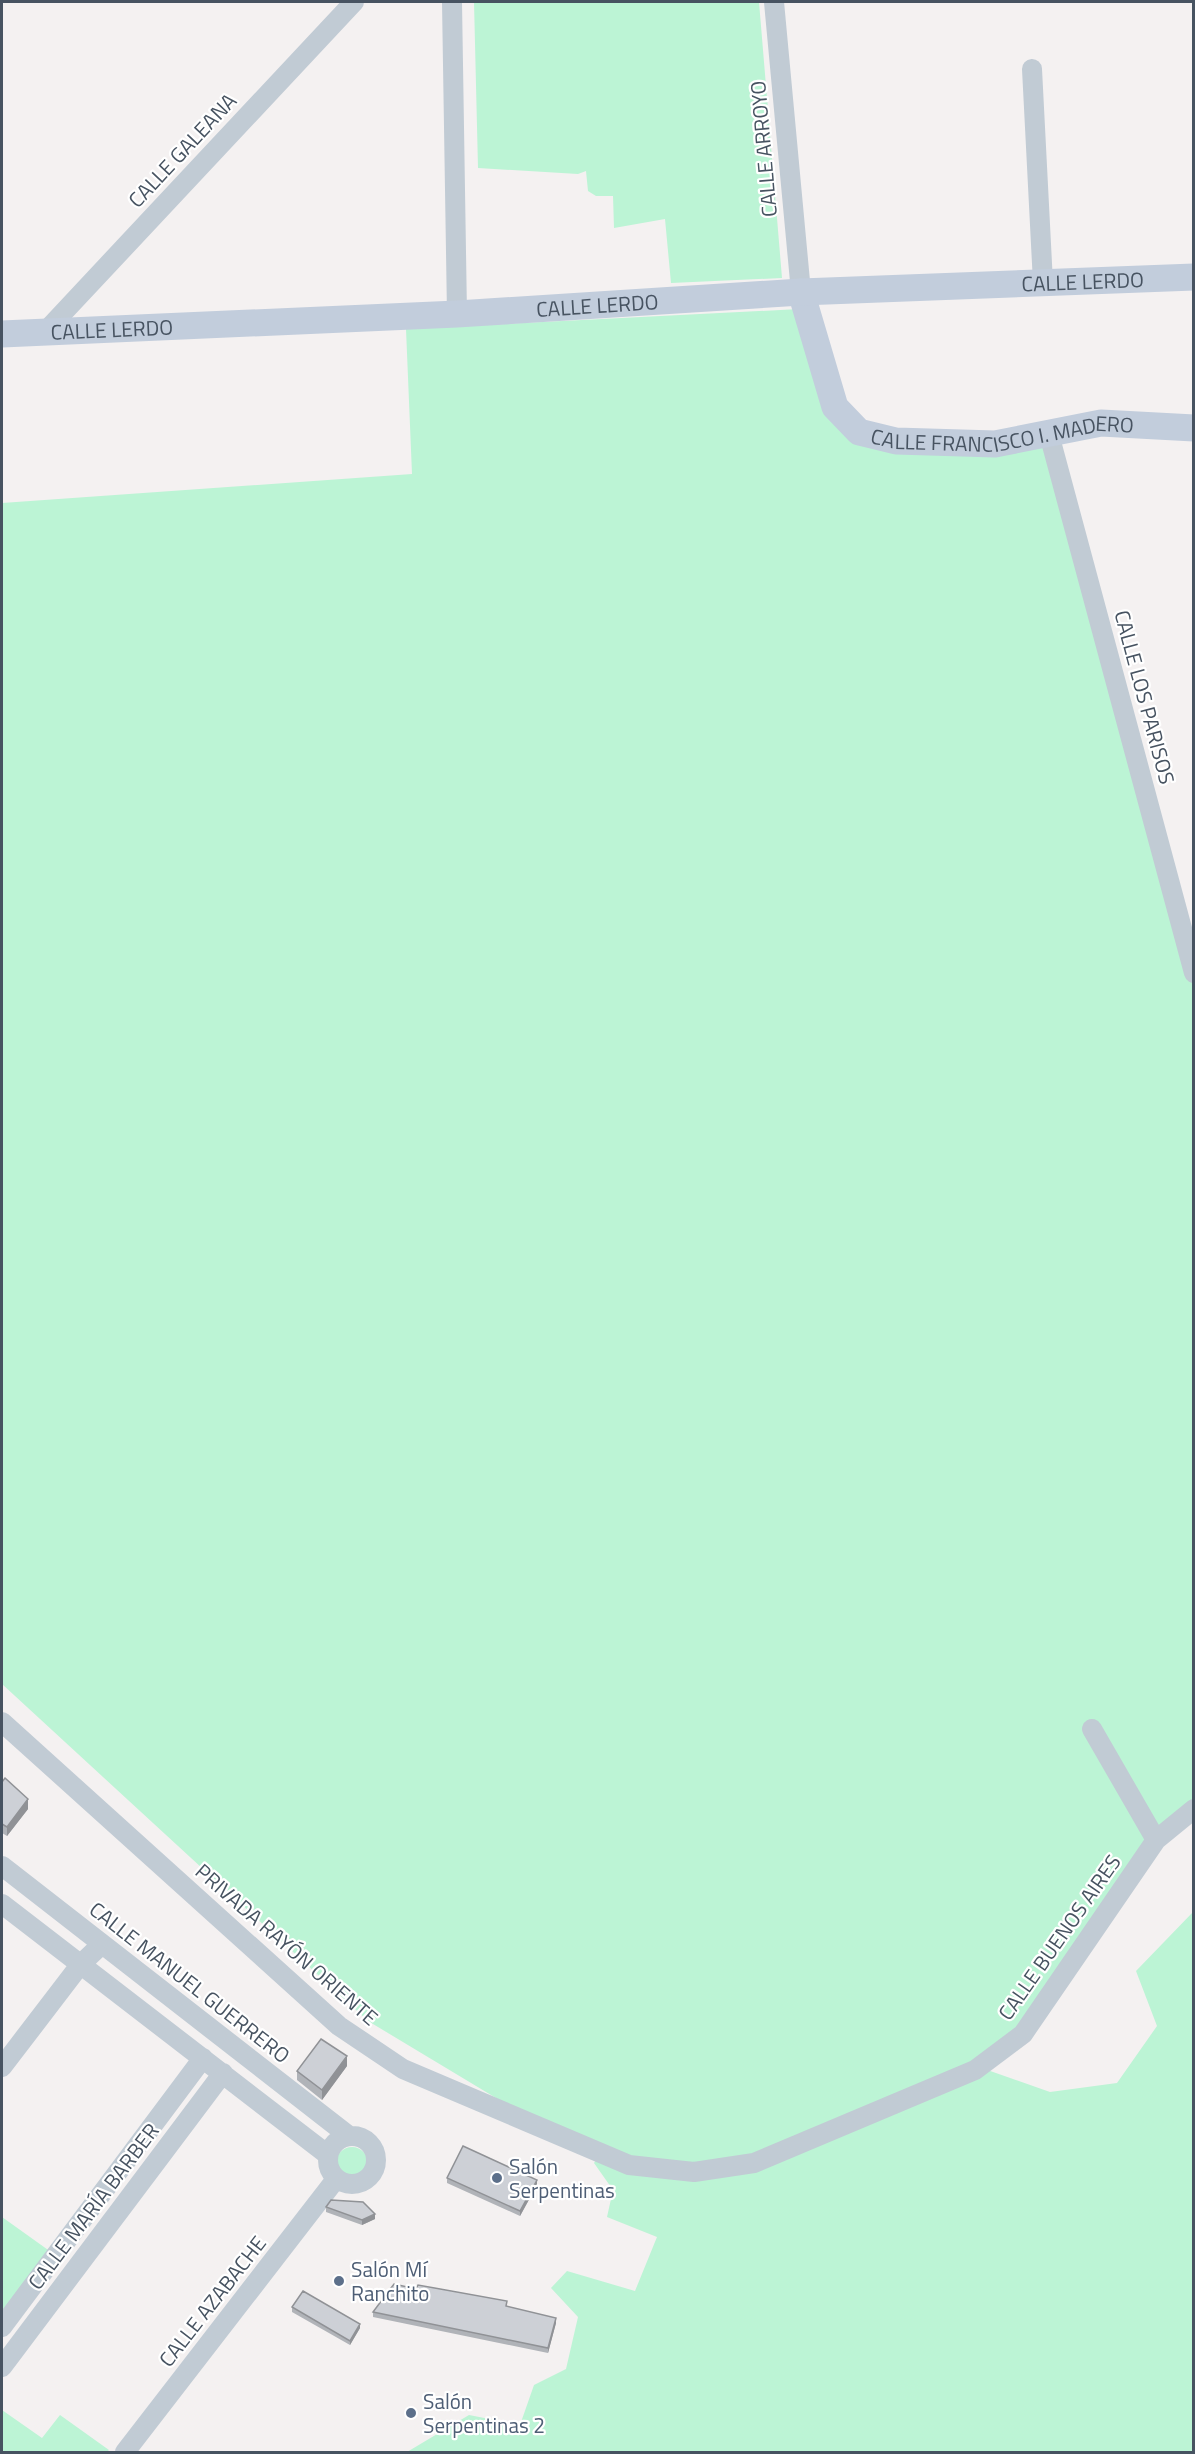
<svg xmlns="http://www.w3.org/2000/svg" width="1195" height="2454" viewBox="0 0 1195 2454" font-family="'Titillium Web',sans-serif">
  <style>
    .green { fill: #bcf4d5 }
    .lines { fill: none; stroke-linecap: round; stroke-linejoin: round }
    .street { stroke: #c1cbd4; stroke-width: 20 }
    .secondary { stroke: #c2cddc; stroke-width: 27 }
    .wall { fill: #b0b3b8 }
    .shaded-wall { fill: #909296 }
    .building { fill: #cdd0d6; stroke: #909296; stroke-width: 1.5 }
    .service-dot { fill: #5c6f8a; stroke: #fff; stroke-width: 2 }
    .labels { text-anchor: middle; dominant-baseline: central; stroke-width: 4.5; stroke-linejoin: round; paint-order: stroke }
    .street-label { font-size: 21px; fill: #475361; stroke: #fff }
    .service-label { font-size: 21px; fill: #4e5e75; stroke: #fff; text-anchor: start }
  </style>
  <rect width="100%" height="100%" fill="#f4f1f1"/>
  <path class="green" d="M474 2H759L782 278 671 283 665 219 614 228 613 196H596L588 191 586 171 578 174 478 168Z
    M799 309 852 430 1047 432 1193 985 1194 1807 1160 1832 1025 2030 976 2066 1050 2092 1117 2083 1157 2026 1136 1971 1193 1912V2452H407L469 2415 520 2425 534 2385 566 2369 578 2317 551 2288 567 2271 635 2291 657 2237 607 2217 613 2190 594 2163 604 2147 501 2101 368 2021 2 1684V503L412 474 406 329Z
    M336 2163a16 16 0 1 1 32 0a16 16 0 1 1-32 0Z
    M2 2217 51 2252 2 2316Z
    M2 2410 42 2438 60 2415 109 2450 107 2452H2Z"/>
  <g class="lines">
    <path class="street" d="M452 2 457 314
      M774 2 801 292
      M1032 69 1043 283
      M45 332 354 2
      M1049 434 1194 973
      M2 1722 339 2026 403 2069 629 2165 694 2172 754 2163 975 2070 1023 2034 1156 1840 1194 1809
      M1092 1729 1156 1840
      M2 1866 349 2136
      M2 1904 328 2155
      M2 2067 80 1965 102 1944
      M328 2160a24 24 0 1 1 48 0a24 24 0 1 1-48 0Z
      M2 2327 203 2058
      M2 2367 223 2073
      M125 2452 336 2179"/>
    <g class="secondary">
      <path id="s1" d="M801 292 835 407 859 432 896 441 995 444 1101 423 1194 428"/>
      <path id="s2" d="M2 334 457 314 801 292 1194 277"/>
    </g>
  </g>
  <path class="wall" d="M2 1782 28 1809 7 1836 2 1833Z
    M347 2066 322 2100 297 2080V2071Z
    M447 2178 537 2185 520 2216 447 2183Z
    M326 2207 375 2219 362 2225 326 2212Z
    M416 2289 507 2306 556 2323 548 2353 373 2317V2312Z
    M292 2307 360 2328 350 2345 292 2312Z"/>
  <path class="shaded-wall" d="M28 1799V1809L7 1836V1827Z
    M347 2056V2066L322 2100V2090Z
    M537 2180V2185L520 2216V2211Z
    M375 2214V2219L362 2225V2220Z
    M556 2318V2323L548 2353V2348Z
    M360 2324V2328L350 2345V2341Z"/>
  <path class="building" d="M5 1778 28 1799 7 1827 2 1824V1782Z
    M321 2039 347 2056 322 2090 297 2071Z
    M463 2146 537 2180 520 2211 447 2178Z
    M331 2200 363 2202 375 2214 362 2220 326 2207Z
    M394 2284 416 2289 418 2285 507 2301 506 2306 556 2318 548 2348 373 2312Z
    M303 2291 360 2324 350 2341 292 2307Z"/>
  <g class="service-dot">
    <circle cx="497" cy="2178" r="6"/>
    <circle cx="339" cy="2281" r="6"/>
    <circle cx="411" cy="2413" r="6"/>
  </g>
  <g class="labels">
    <g class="street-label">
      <text transform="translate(763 149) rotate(-95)">CALLE ARROYO</text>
      <text transform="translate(182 150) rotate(-47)">CALLE GALEANA</text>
      <text stroke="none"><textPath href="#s2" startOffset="1082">CALLE LERDO</textPath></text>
      <text stroke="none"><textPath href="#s2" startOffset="596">CALLE LERDO</textPath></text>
      <text stroke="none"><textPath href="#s2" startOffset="110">CALLE LERDO</textPath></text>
      <text stroke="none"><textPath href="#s1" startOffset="300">CALLE FRANCISCO I. MADERO</textPath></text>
      <text transform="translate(1145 697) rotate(75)">CALLE LOS PARISOS</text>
      <text transform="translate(1059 1937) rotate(-55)">CALLE BUENOS AIRES</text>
      <text transform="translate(287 1944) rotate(41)">PRIVADA RAYÓN ORIENTE</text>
      <text transform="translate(190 1982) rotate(38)">CALLE MANUEL GUERRERO</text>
      <text transform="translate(93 2206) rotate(-53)">CALLE MARÍA BARBER</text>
      <text transform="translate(212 2301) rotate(-52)">CALLE AZABACHE</text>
    </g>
    <g class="service-label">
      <text x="509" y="2166">Salón<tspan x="509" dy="24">Serpentinas</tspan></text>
      <text x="351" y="2269">Salón Mí<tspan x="351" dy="24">Ranchito</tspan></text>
      <text x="423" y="2401">Salón<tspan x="423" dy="24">Serpentinas 2</tspan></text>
    </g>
  </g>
  <rect width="1195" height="2454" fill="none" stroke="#475361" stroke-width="6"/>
</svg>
